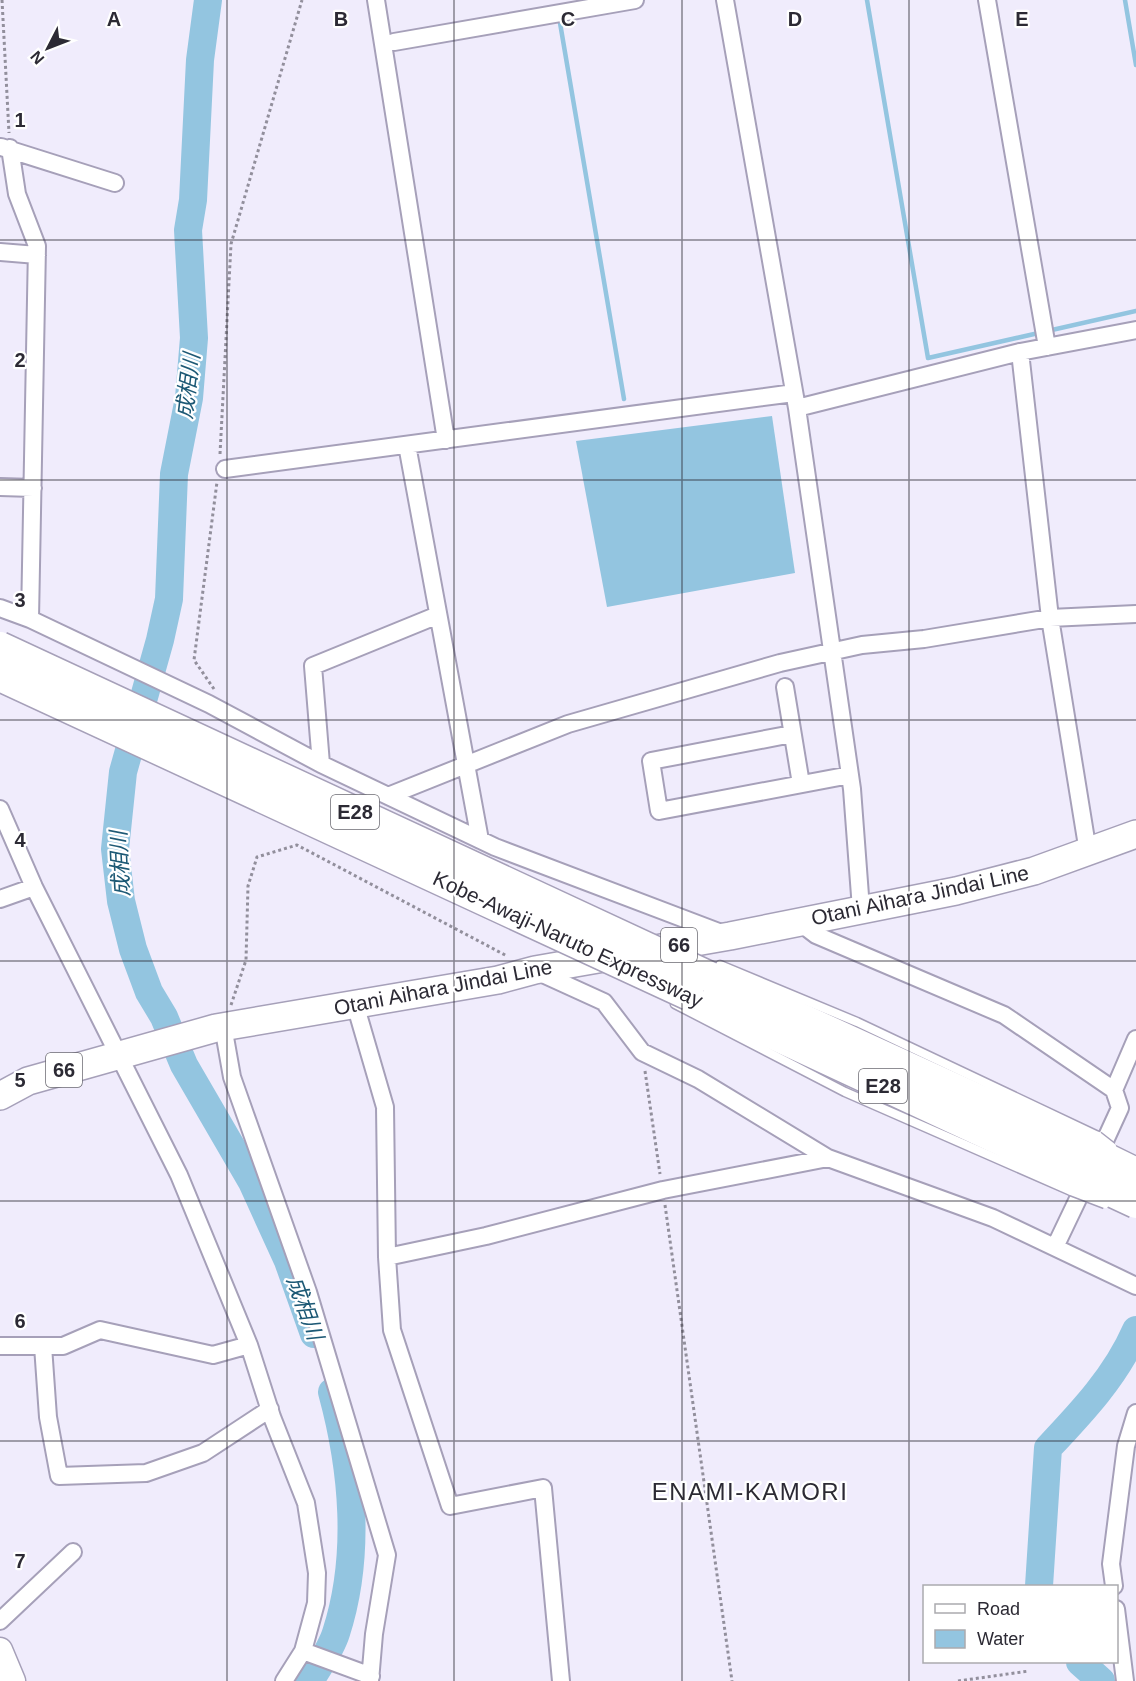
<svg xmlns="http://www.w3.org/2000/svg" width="1136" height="1681" viewBox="0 0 1136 1681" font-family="Arial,'Noto Sans JP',sans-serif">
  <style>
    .water { fill: #93c5e0 }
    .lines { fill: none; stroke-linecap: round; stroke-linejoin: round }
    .stream { stroke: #93c5e0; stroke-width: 4.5 }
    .river { stroke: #93c5e0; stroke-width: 28 }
    .lane-casing { stroke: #a6a0b9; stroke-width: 11 }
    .street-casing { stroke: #a6a0b9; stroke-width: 20 }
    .secondary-casing { stroke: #a6a0b9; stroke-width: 27 }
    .primary-casing { stroke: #a6a0b9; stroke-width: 30 }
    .highway-casing { stroke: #a6a0b9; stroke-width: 33 }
    .path { stroke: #928f9c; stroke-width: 3; stroke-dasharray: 3 3; stroke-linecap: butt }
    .lane { stroke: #fff; stroke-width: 8 }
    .street { stroke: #fff; stroke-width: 16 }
    .secondary { stroke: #fff; stroke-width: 24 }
    .primary { stroke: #fff; stroke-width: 27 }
    .highway { stroke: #fff; stroke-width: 30 }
    .lane-bridge-casing { stroke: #a6a0b9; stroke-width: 11; stroke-linecap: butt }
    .highway-bridge-casing { stroke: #a6a0b9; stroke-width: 33; stroke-linecap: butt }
    .lane-bridge { stroke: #fff; stroke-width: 8 }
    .highway-bridge { stroke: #fff; stroke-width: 30 }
    .grid { fill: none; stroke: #2c2a34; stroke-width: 1.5; stroke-opacity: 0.55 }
    .labels { text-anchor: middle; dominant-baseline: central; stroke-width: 4.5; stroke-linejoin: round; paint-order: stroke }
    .shield { fill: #fff; stroke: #6b6a71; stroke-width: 1.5 }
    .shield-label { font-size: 20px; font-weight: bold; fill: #2c2a34 }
    .street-label { font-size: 21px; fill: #2c2a34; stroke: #fff }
    .water-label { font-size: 22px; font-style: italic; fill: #1d5975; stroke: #fff }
    .quarter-label { font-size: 24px; letter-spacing: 1.5px; fill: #2c2a34; stroke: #fff }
    .grid-label { font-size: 20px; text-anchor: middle; font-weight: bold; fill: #2c2a34; stroke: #fff; stroke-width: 4.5; stroke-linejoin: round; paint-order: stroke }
  </style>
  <rect width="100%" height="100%" fill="#f0ecfc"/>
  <path class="water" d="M772 416 795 573 607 607 576 441Z"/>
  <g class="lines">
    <path class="stream" d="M867 0 928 358 1136 311
      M1125 0 1136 65
      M559 17 624 399"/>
    <path class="river" d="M208 0 200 60 193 200 188 230 194 338 189 398 174 474 169 599 160 640 123 772 115 849 121 901 133 949 149 992 164 1017 184 1065 252 1182 288 1261 314 1334
      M1039 1586 1048 1448C1082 1412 1116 1376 1136 1330
      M1080 1662 1101 1681
      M310 1681C319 1666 331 1649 336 1633 361 1556 353 1469 332 1392"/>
    <g class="lane-casing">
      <path id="lane" d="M720 965 857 1022 1098 1136
        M675 1004 845 1092 1071 1191"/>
    </g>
    <g class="street-casing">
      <path id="street" d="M376 0 446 440
        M725 0 797 408 852 789 861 909
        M987 0 1047 347
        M394 42 635 0
        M1 147 115 183
        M10 148 17 194 37 246 30 619
        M0 252 37 255
        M1020 352 1050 618 1088 852
        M797 408 1020 352 1136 330
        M407 445 480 840
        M225 469 794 393
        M0 487 33 488
        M0 608 30 619 209 704 321 764 495 847 724 934
        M785 687 801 784
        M792 734 651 761 659 811 850 775
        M321 764 313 666 438 615
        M388 796 568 724 780 663 862 645 924 639 1050 618 1136 614
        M0 809 34 887 179 1175 249 1345 272 1417 306 1503 317 1573 316 1603 303 1651 284 1681
        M0 899 34 887
        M799 922 816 935 1004 1015 1114 1090 1120 1108 1098 1156
        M536 971 604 1002 642 1052 698 1079 828 1158 993 1218 1136 1286
        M355 1004 385 1107 387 1257 392 1330 450 1506 543 1488 561 1681
        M223 1026 232 1077 308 1292 387 1555 374 1634 370 1681
        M1114 1090 1136 1039
        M1055 1247 1087 1180
        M387 1257 486 1236 663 1190 828 1158
        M0 1346H63L100 1330 213 1355 249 1345
        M43 1346 48 1417 59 1476 146 1473 203 1453 270 1409
        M1114 1586 1111 1564 1126 1446 1136 1413
        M1116 1609 1125 1681
        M0 1621 73 1552
        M303 1651 371 1676"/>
    </g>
    <g class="secondary-casing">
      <path id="secondary" d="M0 1650 13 1681"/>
    </g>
    <g class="primary-casing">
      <path id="primary" d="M0 1096 28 1081 216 1028 498 980 535 970 730 936 956 891 1034 871 1136 834"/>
    </g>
    <g class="highway-casing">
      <path id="highway" d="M710 977 1091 1151
        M689 995 1078 1176"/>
    </g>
    <path class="path" d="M2 0 9 133
      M220 454 231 244 302 0
      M214 689 194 660 217 482
      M231 1005 246 960 248 886 257 857 297 845 507 956
      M645 1071 660 1174
      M665 1205 732 1681
      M958 1681 1029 1671"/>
    <use href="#lane" class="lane"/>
    <use href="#street" class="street"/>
    <use href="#secondary" class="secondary"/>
    <use href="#primary" class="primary"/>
    <use href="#highway" class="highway"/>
    <g class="lane-bridge-casing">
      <path id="lane-bridge" d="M1098 1136 1112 1147
        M1071 1191 1105 1204"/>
    </g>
    <g class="highway-bridge-casing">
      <path id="highway-bridge" d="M0 647 710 977
        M0 676 689 995
        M1091 1151 1136 1173
        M1078 1176 1136 1203"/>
    </g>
    <use href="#lane-bridge" class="lane-bridge"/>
    <use href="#highway-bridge" class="highway-bridge"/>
  </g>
  <path class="grid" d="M227 0V1681M454 0V1681M682 0V1681M909 0V1681M0 240H1136M0 480H1136M0 720H1136M0 961H1136M0 1201H1136M0 1441H1136"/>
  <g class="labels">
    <g class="shield">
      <rect x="331" y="795" width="48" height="34" rx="4.5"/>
      <rect x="661" y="928" width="36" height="34" rx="4.5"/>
      <rect x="46" y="1053" width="36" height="34" rx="4.5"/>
      <rect x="859" y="1069" width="48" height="34" rx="4.5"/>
    </g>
    <g class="shield-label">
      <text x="355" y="812">E28</text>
      <text x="679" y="945">66</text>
      <text x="64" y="1070">66</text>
      <text x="883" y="1086">E28</text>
    </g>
    <g class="street-label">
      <text transform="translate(920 895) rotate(-12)">Otani Aihara Jindai Line</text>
      <text transform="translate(568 939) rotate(25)">Kobe-Awaji-Naruto Expressway</text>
      <text transform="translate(443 987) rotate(-11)">Otani Aihara Jindai Line</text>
    </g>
    <g class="water-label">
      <text transform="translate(188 386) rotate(-83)">成相川</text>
      <text transform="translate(120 864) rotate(-93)">成相川</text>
      <text transform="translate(305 1308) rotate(70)">成相川</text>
    </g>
    <g class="quarter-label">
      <text x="750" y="1491">ENAMI-KAMORI</text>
    </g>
  </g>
  <g class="grid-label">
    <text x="114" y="26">A</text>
    <text x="341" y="26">B</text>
    <text x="568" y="26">C</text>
    <text x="795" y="26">D</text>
    <text x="1022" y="26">E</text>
    <text x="20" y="127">1</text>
    <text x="20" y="367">2</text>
    <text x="20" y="607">3</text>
    <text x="20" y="847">4</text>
    <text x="20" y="1087">5</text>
    <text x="20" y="1328">6</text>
    <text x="20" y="1568">7</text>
  </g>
  <rect x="923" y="1585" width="195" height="78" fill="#ffffff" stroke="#abaaae" stroke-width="1.5"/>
  <rect x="935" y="1604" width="30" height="9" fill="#ffffff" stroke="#abaaae" stroke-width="1.5"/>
  <text x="977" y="1615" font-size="18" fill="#2c2a34">Road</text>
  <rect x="935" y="1630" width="30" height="18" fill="#93c5e0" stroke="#abaaae" stroke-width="1.5"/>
  <text x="977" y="1645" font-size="18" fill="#2c2a34">Water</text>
  <g transform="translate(48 48) rotate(228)" stroke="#ffffff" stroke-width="4.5" paint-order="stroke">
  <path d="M0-4.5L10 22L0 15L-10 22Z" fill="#2c2a34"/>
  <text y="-9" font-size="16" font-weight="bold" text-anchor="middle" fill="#2c2a34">N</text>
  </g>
</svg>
